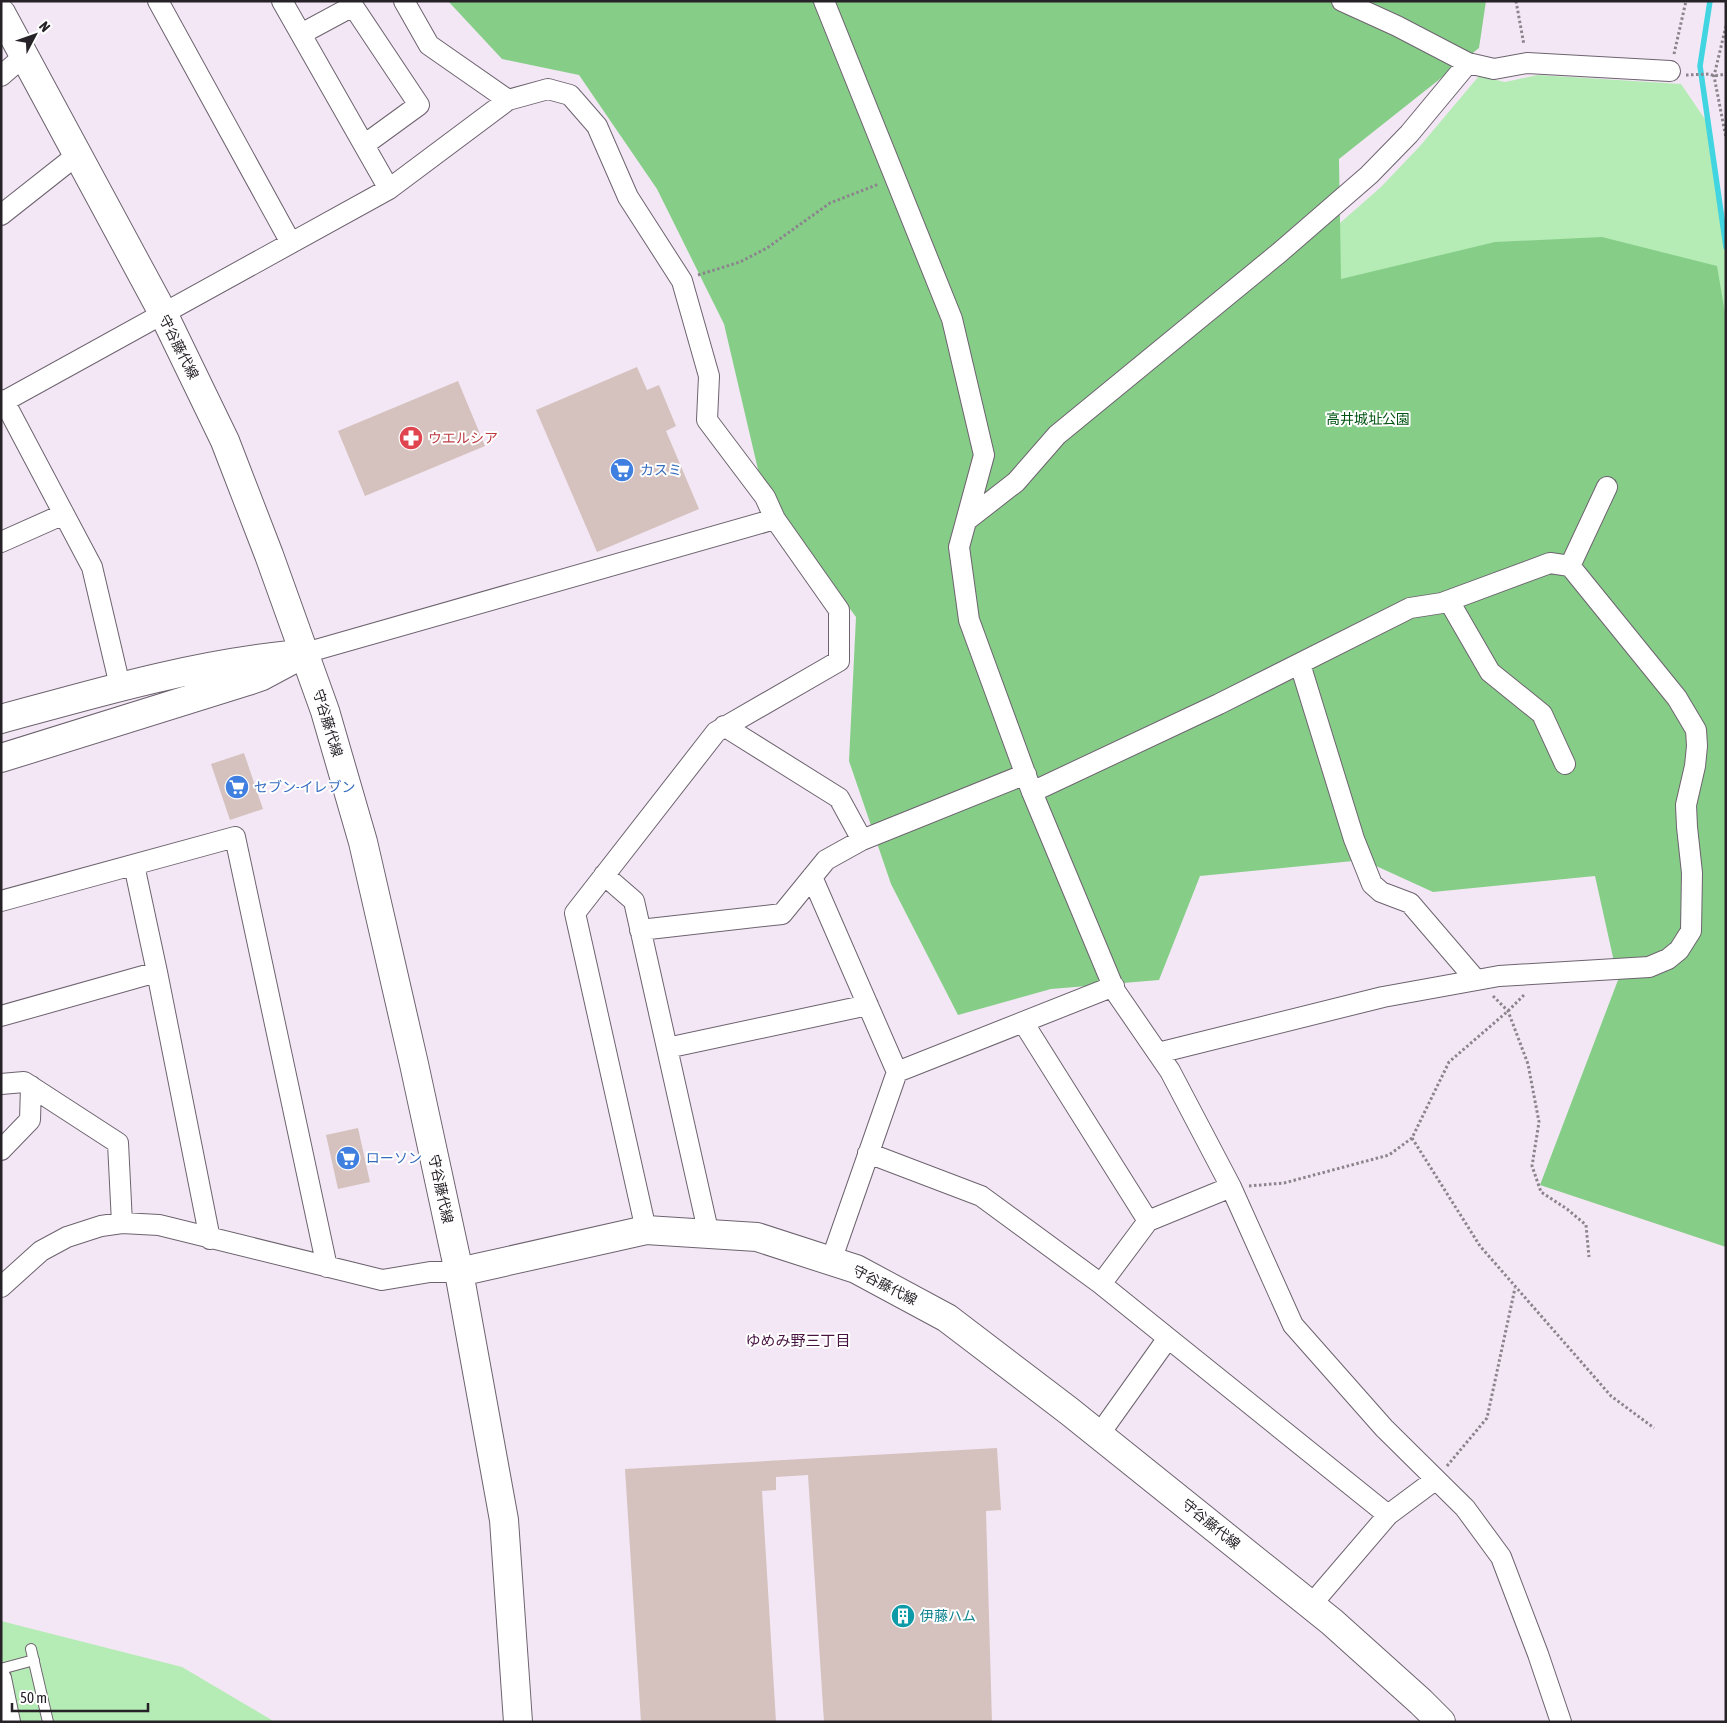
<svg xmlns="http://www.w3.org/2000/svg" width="1727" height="1723" viewBox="0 0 1727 1723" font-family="'Asap Condensed','Noto Sans JP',sans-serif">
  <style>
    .green { fill: #b5ebb5 }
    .forest { fill: #86ce88 }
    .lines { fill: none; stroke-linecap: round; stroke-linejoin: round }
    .stream { stroke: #41d4e1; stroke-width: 5.5 }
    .building { fill: #d5c2be }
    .lane-casing { stroke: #6d636f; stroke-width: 12 }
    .street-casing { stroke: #6d636f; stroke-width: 22 }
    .secondary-casing { stroke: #6d636f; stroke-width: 30 }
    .path { stroke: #8c848d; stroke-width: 3; stroke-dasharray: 2.5 2.5; stroke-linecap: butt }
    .lane { stroke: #fff; stroke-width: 10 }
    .street { stroke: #fff; stroke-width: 20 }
    .secondary { stroke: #fff; stroke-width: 28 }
    .labels { text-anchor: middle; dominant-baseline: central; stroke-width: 4; stroke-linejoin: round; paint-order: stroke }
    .street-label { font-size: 14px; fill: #262227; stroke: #fff }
    .park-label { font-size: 14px; fill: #015311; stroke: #fff }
    .health-label { font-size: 14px; fill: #be3a42; stroke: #fff; text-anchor: start }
    .shop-label { font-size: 14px; fill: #366cbe; stroke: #fff; text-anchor: start }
    .culture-label { font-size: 14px; fill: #0d838f; stroke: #fff; text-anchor: start }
    .neighbourhood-label { font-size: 15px; fill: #491441; stroke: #fff }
  </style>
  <rect width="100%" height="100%" fill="#f3e7f5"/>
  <path class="green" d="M1538 75 1681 84 1709 125 1726 241V374L1610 396 1291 266 1381 187 1420 146 1479 76 1505 82Z
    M1 1621 182 1667 275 1722H10L1 1678Z"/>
  <path class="forest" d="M448 1H1486L1479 48 1339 159 1341 279 1495 242 1602 237 1717 266 1726 319V1247L1540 1185 1618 980 1595 876 1433 892 1363 860 1200 876 1159 980 1051 989 958 1015 891 884 849 761 856 617 763 491 724 324 657 189 579 75 502 59Z"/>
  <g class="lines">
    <path class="stream" d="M1710 1 1700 66 1726 247"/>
  </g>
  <path class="building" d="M637 367 647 390 659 385 676 426 666 431 699 509 597 552 536 410Z
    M458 381 485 446 365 496 338 431Z
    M244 753 263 809 230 820 211 764Z
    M358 1128 370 1182 338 1189 326 1135Z
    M997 1448 1001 1510 986 1511 992 1722H824L808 1475 776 1477V1490L762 1491 776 1722H641L625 1469Z"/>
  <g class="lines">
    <g class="lane-casing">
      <path id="lane" d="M31 1649 48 1722
        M1 1669 34 1660"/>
    </g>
    <g class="street-casing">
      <path id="street" d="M158 1 291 243
        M282 1 389 189
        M404 1 429 45 508 100 548 89 570 95 597 126 628 197 682 281 709 376 707 420 765 497 775 519 839 610V661L716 732 575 913 646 1230
        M824 1 952 319 984 455 959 547 969 620 1032 792 1115 991 1170 1071 1231 1187 1293 1325 1384 1428 1465 1508 1501 1557 1538 1654 1561 1722
        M1342 1 1397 26 1468 63 1494 69 1527 63 1670 71
        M301 34 353 6 419 105 364 145
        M1 76 24 56
        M1 215 77 155
        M1 400 4 401 92 567 120 686
        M1 403 389 189 508 100
        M967 520 1016 482 1057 435 1279 253 1369 175 1409 134 1468 63
        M1 542 64 514
        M1570 566 1607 487
        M1449 601 1490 672 1542 714 1565 764
        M305 653 775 519
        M1300 664 1354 839 1372 884 1381 892 1410 903 1476 980
        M724 726 839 798 862 840
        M1032 792 1219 704 1410 608 1442 603 1550 563 1570 566 1677 698 1696 730 1697 746 1695 766 1686 805 1687 827 1692 873 1691 931 1679 950 1668 959 1649 967 1499 976 1383 997 1158 1053
        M134 865 157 972 210 1239
        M604 875 634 901 709 1235
        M812 877 897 1072 831 1261
        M1 901 235 837 327 1267
        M640 930 782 914 826 860 862 840 1026 774
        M1 1016 157 972
        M1023 1022 1148 1221
        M667 1048 868 1005
        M897 1072 1114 986
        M1 1084 24 1082 118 1143 122 1223
        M1 1150 30 1120 31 1086
        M868 1153 981 1196 1101 1284
        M1 1287 41 1251 67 1237 101 1226 122 1223 159 1225 382 1280 430 1272H459
        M1168 1338 1388 1515
        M1097 1433 1106 1425 1168 1338 1101 1284 1148 1221 1231 1187
        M1311 1605 1388 1515 1435 1480
        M1 1678 10 1722"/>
    </g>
    <g class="secondary-casing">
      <path id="secondary" d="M1 13 163 313 225 441 269 555 325 711 363 842 414 1064 459 1272 504 1520 518 1722
        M1 719C96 693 191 665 290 655
        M1 758 248 681 262 676 305 653
        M459 1272 646 1230 757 1237 856 1269 947 1318 1069 1411 1332 1622 1421 1702 1441 1722"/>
    </g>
    <path class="path" d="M1516 1 1524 45
      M1726 26 1714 76 1726 138
      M1674 54 1686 1
      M1686 75 1710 74 1714 76 1726 74
      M698 275 740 262 767 248 830 203 879 184
      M1493 996 1508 1011 1528 1064 1539 1122 1532 1166 1541 1192 1567 1209 1586 1225 1589 1257
      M1412 1138 1480 1246 1611 1396 1654 1428
      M1249 1186 1284 1183 1389 1155 1412 1138 1449 1062 1508 1011 1525 994
      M1447 1466 1487 1418 1515 1288"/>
    <use href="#lane" class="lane"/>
    <use href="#street" class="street"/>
    <use href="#secondary" class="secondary"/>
  </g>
  <defs>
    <g id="pharmacy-disc" transform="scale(1.25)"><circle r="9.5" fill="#e0444e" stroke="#fff"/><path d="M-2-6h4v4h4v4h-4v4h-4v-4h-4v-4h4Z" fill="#fff"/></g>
    <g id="supermarket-disc" transform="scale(1.25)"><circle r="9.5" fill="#3f7fe0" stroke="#fff"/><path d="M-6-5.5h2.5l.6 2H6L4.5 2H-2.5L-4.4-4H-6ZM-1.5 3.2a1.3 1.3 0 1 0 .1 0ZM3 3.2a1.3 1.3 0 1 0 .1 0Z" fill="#fff"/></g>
    <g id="building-disc" transform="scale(1.25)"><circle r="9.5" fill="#0f9aa8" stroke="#fff"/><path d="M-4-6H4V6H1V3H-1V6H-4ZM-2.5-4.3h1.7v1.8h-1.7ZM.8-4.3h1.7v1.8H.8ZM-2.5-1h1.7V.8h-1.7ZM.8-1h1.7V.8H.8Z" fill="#fff"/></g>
  </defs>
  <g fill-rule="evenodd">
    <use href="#pharmacy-disc" x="411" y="438"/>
    <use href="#supermarket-disc" x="622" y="470"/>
    <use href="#supermarket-disc" x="237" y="787"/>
    <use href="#supermarket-disc" x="348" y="1158"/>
    <use href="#building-disc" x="903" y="1616"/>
  </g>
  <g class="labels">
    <g class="street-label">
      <text transform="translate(179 347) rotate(63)">守谷藤代線</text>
      <text transform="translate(328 723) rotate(73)">守谷藤代線</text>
      <text transform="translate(441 1189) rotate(78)">守谷藤代線</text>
      <text transform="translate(885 1285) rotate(27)">守谷藤代線</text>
      <text transform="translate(1211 1524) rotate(39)">守谷藤代線</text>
    </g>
    <g class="park-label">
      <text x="1368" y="419">高井城址公園</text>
    </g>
    <g class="health-label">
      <text x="428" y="438">ウエルシア</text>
    </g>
    <g class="shop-label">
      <text x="640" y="470">カスミ</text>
      <text x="254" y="787">セブン-イレブン</text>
      <text x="366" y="1158">ローソン</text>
    </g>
    <g class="culture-label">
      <text x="920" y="1616">伊藤ハム</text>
    </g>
    <g class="neighbourhood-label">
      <text x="798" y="1340">ゆめみ野三丁目</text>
    </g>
  </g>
  <rect width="1727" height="1723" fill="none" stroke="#262227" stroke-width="5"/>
  <g transform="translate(35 35) rotate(49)" stroke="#ffffff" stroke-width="4" paint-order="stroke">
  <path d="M0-4L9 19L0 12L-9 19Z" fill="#262227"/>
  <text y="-8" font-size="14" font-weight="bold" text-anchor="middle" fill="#262227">N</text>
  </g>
  <path d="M12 1703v8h136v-8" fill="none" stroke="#262227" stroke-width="2.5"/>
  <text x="20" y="1703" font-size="15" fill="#262227" stroke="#ffffff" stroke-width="4" paint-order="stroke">50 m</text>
</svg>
